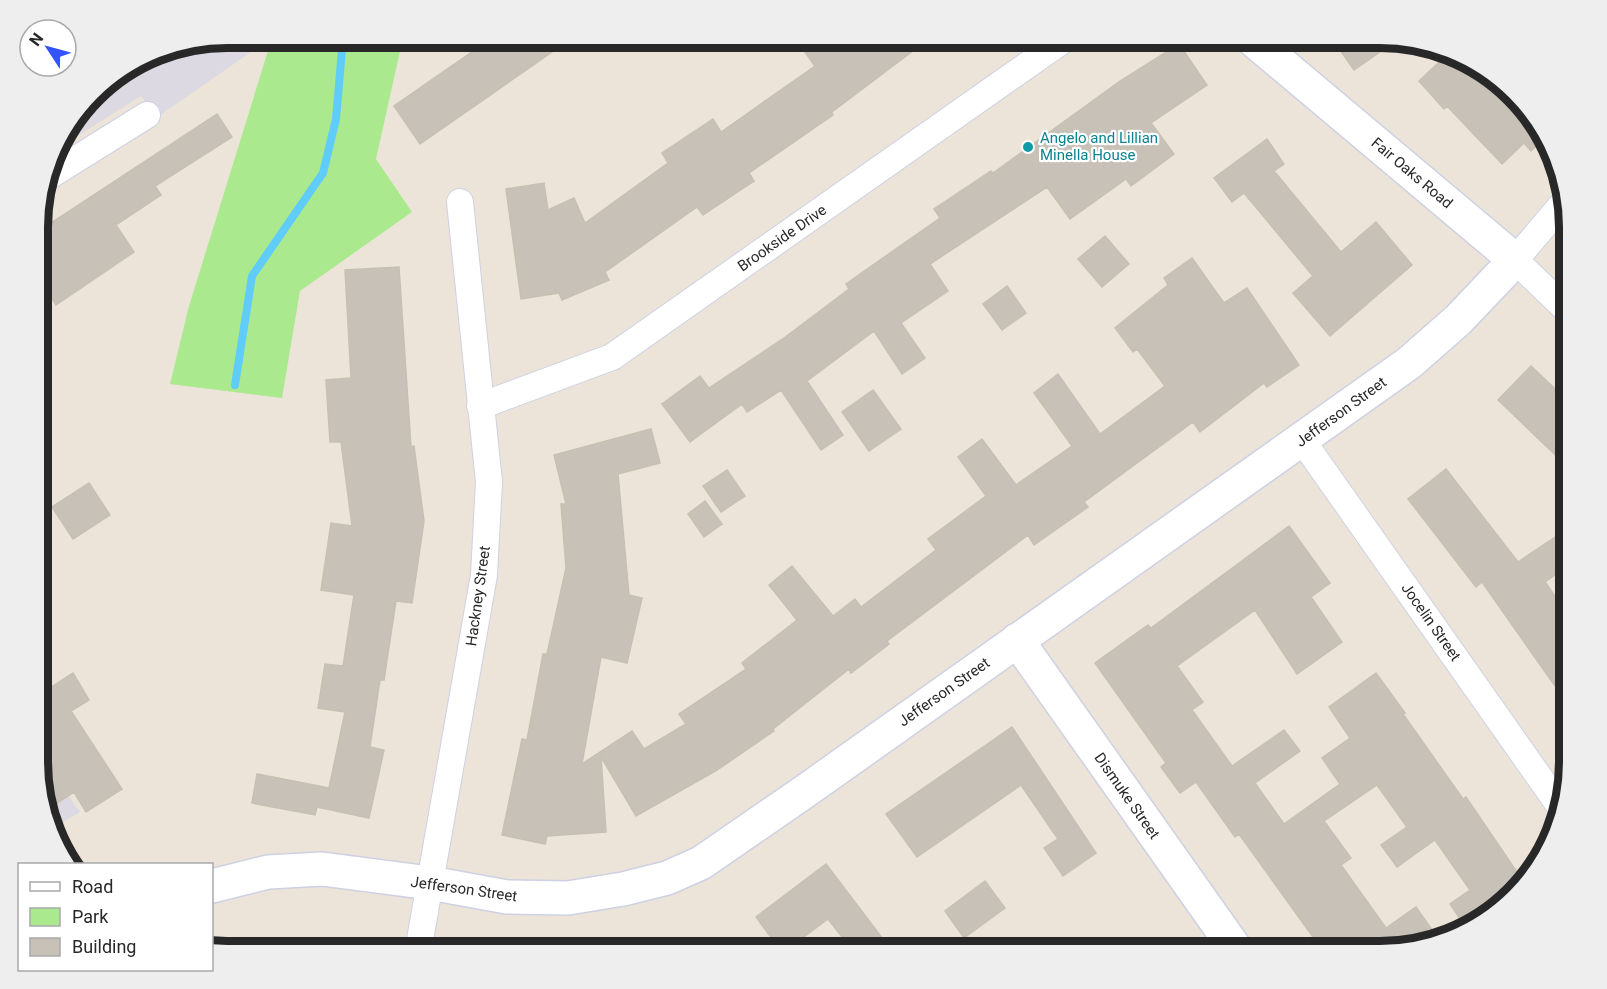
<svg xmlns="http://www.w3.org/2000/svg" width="1607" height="989" viewBox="0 0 1607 989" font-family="Roboto,sans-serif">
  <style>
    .industrial { fill: #dcd9e3 }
    .green { fill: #abe98e }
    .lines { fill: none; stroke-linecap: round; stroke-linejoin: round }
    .stream { stroke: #60ccf9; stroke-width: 8 }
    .building { fill: #c7c1b8; stroke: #c7c0b2; stroke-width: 1.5 }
    .street-casing { stroke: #cdd1e3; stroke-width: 28 }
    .secondary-casing { stroke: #cdd1e3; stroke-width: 36 }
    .street { stroke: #fff; stroke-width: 26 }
    .secondary { stroke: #fff; stroke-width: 33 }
    .culture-dot { fill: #0f9aa8; stroke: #fff; stroke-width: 2 }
    .labels { text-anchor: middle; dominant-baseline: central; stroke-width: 4.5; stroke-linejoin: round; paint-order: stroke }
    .culture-label { font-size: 15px; fill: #0d838f; stroke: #fff; text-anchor: start }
    .street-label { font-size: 15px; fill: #282828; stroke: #fff }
    .rim { fill: none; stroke: #282828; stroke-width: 8 }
  </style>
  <rect width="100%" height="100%" fill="#ece4d8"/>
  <path class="industrial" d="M227 38H271L156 118 141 96 55 150 57 143 102 85 155 52Z
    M39 754 80 812 53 828 39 787Z"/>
  <path class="green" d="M272 38H403L376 159 412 212 300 291 282 398 170 384 189 306Z"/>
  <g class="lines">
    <path class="stream" d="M235 385 252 276 323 173 336 119 343 38"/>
  </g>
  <path class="building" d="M492 38H572L420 144 394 106Z
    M795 38H930L832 112 833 115 749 173 754 181 703 215 697 207 605 272 609 280 562 300 559 293 521 299 506 189 544 183 548 210 574 198 585 223 668 163 662 153 713 119 721 132 815 66Z
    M1358 38H1381L1397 40 1354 70 1340 50Z
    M1179 44 1207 85 1151 123 1174 154 1131 186 1126 179 1070 219 1047 187 930 264 948 291 901 323 925 358 902 374 874 331 807 381 843 435 821 450 781 390 747 412 742 404 690 442 662 404 700 376 709 388 784 338 849 289 846 284 940 218 934 209 991 171 993 173 1120 81Z
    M1450 52 1485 69 1544 132 1546 137 1531 151 1524 143 1502 164 1447 106 1444 109 1419 81Z
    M217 114 232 137 155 186 161 195 116 225 134 252 56 305 39 278V231Z
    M1267 139 1284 164 1274 171 1341 252 1376 222 1412 265 1330 336 1293 293 1313 276 1244 193 1232 202 1214 178Z
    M1105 236 1129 264 1102 287 1078 259Z
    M1192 258 1224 303 1247 288 1299 365 1267 387 1264 383 1200 432 1193 422 1084 502 1088 507 1034 545 1028 535 887 641 889 644 851 673 849 669 773 729 774 731 717 770 636 816 601 757 606 832 547 836 545 844 502 835 522 739 527 740 543 654H547L566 568 561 504H566L554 455 651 429 660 463 618 474 629 595 642 598 627 663 601 657 582 764 632 731 644 749 686 724 679 714 746 669 742 663 797 620 769 585 792 566 833 616 855 599 861 607 936 550 928 539 986 496 958 457 982 439 1016 485 1072 446 1034 393 1058 374 1100 434 1165 386 1137 349 1133 352 1115 328 1168 285 1164 278Z
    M399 267 411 447 414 446 424 521 412 603 396 601 384 680H380L370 747 384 750 369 818 317 807 315 815 252 803 257 774 329 788 345 712 318 708 325 664 343 666 354 595 321 590 331 523 352 526 341 442H330L326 380 351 378 345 270Z
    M1007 286 1026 313 1002 330 983 304Z
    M1531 366 1569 402V468L1498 400Z
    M873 390 901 429 869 451 842 412Z
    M1446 469 1518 562 1569 528V565L1545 582 1569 616V706L1482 582 1476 587 1408 499Z
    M727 470 745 496 721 512 703 486Z
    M89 483 110 515 73 539 52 507Z
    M705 501 722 524 704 537 688 514Z
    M1289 526 1330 583 1311 597 1342 642 1297 674 1255 610 1177 666 1203 702 1192 710 1232 766 1284 730 1300 751 1255 783 1284 824 1340 784 1322 758 1350 738 1329 707 1376 673 1405 713 1403 714 1463 799 1466 797 1523 881 1475 926 1467 929 1450 904 1470 890 1435 840 1397 867 1381 845 1407 827 1377 785 1324 821 1351 858 1341 865 1386 928 1416 907 1433 931 1414 945 1392 951H1323L1239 834 1235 837 1196 782 1180 793 1161 767 1166 763 1095 663 1148 625 1151 628Z
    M73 673 89 700 71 711 122 789 86 812 74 792 47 810 39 787V695Z
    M1012 727 1096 853 1063 876 1044 848 1058 839 1021 785 917 857 886 814Z
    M826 864 892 951H853L828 919 785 951H781L756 917Z
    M985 881 1005 908 964 938 945 911Z"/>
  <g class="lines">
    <g class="street-casing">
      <path id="street" d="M46 178 147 115
        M1565 201 1515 260 1569 312
        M480 406 612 357 1066 38
        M1302 440 1559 805
        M418 951 484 575 489 482 460 202"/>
    </g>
    <g class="secondary-casing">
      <path id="secondary" d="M1017 640 1237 951
        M212 886 268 872 322 869 430 883 507 897 568 898 623 889 667 878 701 863 804 792 1409 363 1458 320 1515 260 1251 38"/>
    </g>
    <use href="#street" class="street"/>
    <use href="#secondary" class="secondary"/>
  </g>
  <circle class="culture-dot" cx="1028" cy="147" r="6"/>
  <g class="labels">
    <g class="culture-label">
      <text x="1040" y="138">Angelo and Lillian<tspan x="1040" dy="17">Minella House</tspan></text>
    </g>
    <g class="street-label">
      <text transform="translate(1412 173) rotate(40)">Fair Oaks Road</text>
      <text transform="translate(782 238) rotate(-35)">Brookside Drive</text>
      <text transform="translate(1341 412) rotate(-36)">Jefferson Street</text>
      <text transform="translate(478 596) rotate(-82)">Hackney Street</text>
      <text transform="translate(1431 622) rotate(55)">Jocelin Street</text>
      <text transform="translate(944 692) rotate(-35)">Jefferson Street</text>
      <text transform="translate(1127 796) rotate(55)">Dismuke Street</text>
      <text transform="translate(464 889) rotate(8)">Jefferson Street</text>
    </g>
  </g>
  <path d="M0 0H1607V989H0ZM227 48H1380A179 179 0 0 1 1559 227V762A179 179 0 0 1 1380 941H227A179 179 0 0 1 48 762V227A179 179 0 0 1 227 48Z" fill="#eee" fill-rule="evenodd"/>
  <path class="rim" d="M227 48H1380A179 179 0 0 1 1559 227V762A179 179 0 0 1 1380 941H227A179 179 0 0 1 48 762V227A179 179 0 0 1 227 48Z"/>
  <rect x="18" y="863" width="195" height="108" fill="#ffffff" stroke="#a9a9a9" stroke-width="1.5"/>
  <rect x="30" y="882" width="30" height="9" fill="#ffffff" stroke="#a9a9a9" stroke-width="1.5"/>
  <text x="72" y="893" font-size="18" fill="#282828">Road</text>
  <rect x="30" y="908" width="30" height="18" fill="#abe98e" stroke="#a9a9a9" stroke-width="1.5"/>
  <text x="72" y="923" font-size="18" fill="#282828">Park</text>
  <rect x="30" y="938" width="30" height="18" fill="#c7c1b8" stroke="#a9a9a9" stroke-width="1.5"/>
  <text x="72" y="953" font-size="18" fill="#282828">Building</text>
  <g transform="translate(48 48) rotate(306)"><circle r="28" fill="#ffffff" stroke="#a9a9a9" stroke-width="1.5"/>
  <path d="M0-4.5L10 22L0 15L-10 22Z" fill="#3253ff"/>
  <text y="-9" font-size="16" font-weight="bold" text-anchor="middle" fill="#282828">N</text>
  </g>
</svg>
